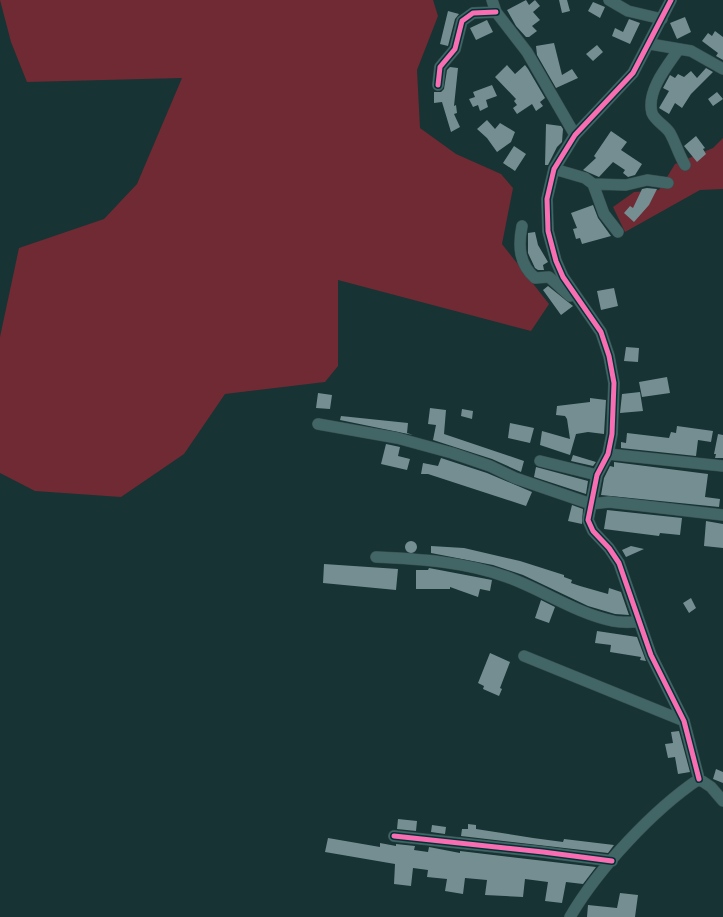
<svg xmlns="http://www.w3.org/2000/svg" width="723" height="917" viewBox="0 0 723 917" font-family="'IBM Plex Sans',sans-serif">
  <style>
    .green { fill: #702a33 }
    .building { fill: #758e92 }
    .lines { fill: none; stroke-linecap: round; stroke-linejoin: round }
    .minor-casing { stroke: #384f4f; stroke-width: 12 }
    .minor { stroke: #426566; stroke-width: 11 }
    .cycleway-casing { stroke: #003335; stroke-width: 8 }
    .cycleway { stroke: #f96db3; stroke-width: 5 }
  </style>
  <rect width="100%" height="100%" fill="#173333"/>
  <path class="green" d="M0 0H433L438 16 417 70 420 128 456 154 501 174 513 188 502 244 549 304 531 331 338 280V366L325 382 225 394 184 454 121 497 35 491 0 473V337L19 248 104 219 137 184 182 78 27 82 11 42Z
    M723 138V189L700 190 625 232 613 207 634 192 659 190 675 164 713 148Z"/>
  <path class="building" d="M526 0 529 5 535 0 540 6 533 12 540 20 532 26 537 31 529 37H526L516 26 507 10Z
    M559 0H567L570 11 562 13Z
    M593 2 605 7 600 18 588 11Z
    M448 11 459 14 455 19 448 46 440 44Z
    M685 17 691 32 677 39 670 23Z
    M629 19 640 23 630 44 612 36 615 28 623 32Z
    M487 20 493 32 476 40 470 28Z
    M715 31 723 37V60L716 56 718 53 702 41 708 33 712 36Z
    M554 43 562 75 572 69 578 78 556 88 537 55 536 46Z
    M597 45 603 52 593 61 586 54Z
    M507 65 515 74 525 65 528 69 545 98 540 102 543 106 536 111 532 104 517 114 513 108 517 105 514 101 516 99 495 77Z
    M450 67 458 68 454 106 456 105 457 113 454 114 460 127 451 132 442 102 434 103V92H441L444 89 447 70Z
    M706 68 713 72 691 94 682 108 675 103 669 114 659 108 669 91 663 88 670 75 675 78 678 74 684 77 691 71 697 78Z
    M492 85 497 96 486 100 488 107 480 111 478 105 473 107 469 99 475 97 473 92Z
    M717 92 723 99 713 106 708 99Z
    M487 120 495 129 500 123 515 132 511 142 497 152 487 138 477 129Z
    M546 124 561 126 563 129 562 142 557 147 548 165H545Z
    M611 131 627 142 621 150 642 164 635 175 628 177 623 173 625 170 613 162 599 177 583 170 596 158 594 156Z
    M696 136 705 148 703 149 706 154 697 162 684 146Z
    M514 146 526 154 515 171 503 163Z
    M647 188 657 189 649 205 634 222 624 213 630 206 633 208 642 189Z
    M593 205 598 218 611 236 582 244 580 238 576 239 573 229 577 228 571 213Z
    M535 232 538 245 548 262 543 265 544 270H538L535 268 528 253V233Z
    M548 286 573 306 561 315 543 290Z
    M614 288 618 306 601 310 597 291Z
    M626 347 639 348 638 362 624 361Z
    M667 377 670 393 642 397 639 382Z
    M640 392 643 411 620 413 622 394Z
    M318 393 332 395 330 409 316 408Z
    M590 398 606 400 604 434 588 432 576 434 570 455 540 445 542 431 570 439 567 419 565 416 556 415 557 406 590 402Z
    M430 408 446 410 444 434 524 461 521 472 492 459 433 440 436 425 428 424Z
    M462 409 473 411 472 419 461 416Z
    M341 416 408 423 407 433 413 435 340 420Z
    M510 423 534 428 530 443 508 438Z
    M677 426 713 431 711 442 698 440 696 456 621 448V442L626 443 627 433 669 438 671 432 676 433Z
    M718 434 723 435V458H715L716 454H714Z
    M386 444 400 447 398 456 410 459 407 470 381 464Z
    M573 455 596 462 593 466 571 461Z
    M441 458 487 473 532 492 526 506 428 474H421L423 463 438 466Z
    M614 462 708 474 705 497 720 499 719 507 601 495 604 478 610 466 614 467Z
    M536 467 588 481 586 494 534 477Z
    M572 505 583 509 582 524 568 521Z
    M607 510 682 518 680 535 660 533 659 536 604 529Z
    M706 521 723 524V548L704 546Z
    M405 547a6 6 0 1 1 12 0a6 6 0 1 1-12 0Z
    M431 546 464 548 520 561 564 575V577L572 580 571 583 580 586 608 594 609 588 621 592 629 615 615 614 588 606 523 575 493 565 431 553Z
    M631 546 644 549 626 557 622 550Z
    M324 564 398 569 396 590 323 583Z
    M429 568 492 580 490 591 480 589 478 597 450 587V589H416V570H428Z
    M691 598 696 608 689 613 683 603Z
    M541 600 555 607 549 623 535 618Z
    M597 631 637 637 646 661 640 660 641 657 610 652 611 645 595 643Z
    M490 653 510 662 500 688 502 689 499 696 483 689 484 686 478 683Z
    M679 731 690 772 678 774 675 757 668 758 665 744 673 743 671 732Z
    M716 769 723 772V783L713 779Z
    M398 819 417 821 416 831 397 829Z
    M468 824 476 825V829L533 838 563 842 564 839 614 845 608 853 461 836 462 829H468Z
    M432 825 446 827 445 834 431 832Z
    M328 838 380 847V843L396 846V844L415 846 414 850 428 852 429 847 460 853V851L596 867 583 884 566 882 562 903 545 901 548 882 525 879 523 897 485 895 487 880 465 878 463 894 445 891 447 879 427 877 428 870 413 868 411 886 394 884 395 864 325 852Z
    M620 893 638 895 635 917H587L588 905 617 908Z"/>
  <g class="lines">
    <g class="minor-casing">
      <path id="minor" d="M492 0 496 12 527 52 575 135
        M609 0 628 11 662 19
        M671 0 633 73 575 135 554 169 547 199 548 231 556 261 563 277 601 332 609 356 614 383 612 434 608 454 597 475 588 520 593 531 609 548 619 563 651 655 684 721 699 779
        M650 44 691 51 723 69
        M679 49C668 65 646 91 652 113 655 121 666 126 670 133 676 144 679 155 685 165
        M438 85 440 67 455 49 462 21 473 13 496 12
        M554 169 585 178 593 184 604 214 618 232
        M593 184 626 185 647 180 668 183
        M522 226C518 246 519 264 535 278L549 277 570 296
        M318 424 397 438 452 453 490 466 515 478 591 504 609 502 723 515
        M608 454 723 466
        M540 461 597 475
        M376 557C421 559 465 562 507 577 543 590 575 613 613 621 621 623 631 622 639 622
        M524 656 684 721
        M394 836 543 852 612 861
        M570 917C598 869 653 810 699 779L711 787 723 801"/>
    </g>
    <use href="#minor" class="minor"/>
    <g class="cycleway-casing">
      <path id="cycleway" d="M671 0 633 73 575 135 554 169 547 199 548 231 556 261 563 277 601 332 609 356 614 383 612 434 608 454 597 475 588 520 593 531 609 548 619 563 651 655 684 721 699 779
        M438 85 440 67 455 49 462 21 473 13 496 12
        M394 836 543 852 612 861"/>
    </g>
    <use href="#cycleway" class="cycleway"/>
  </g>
</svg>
